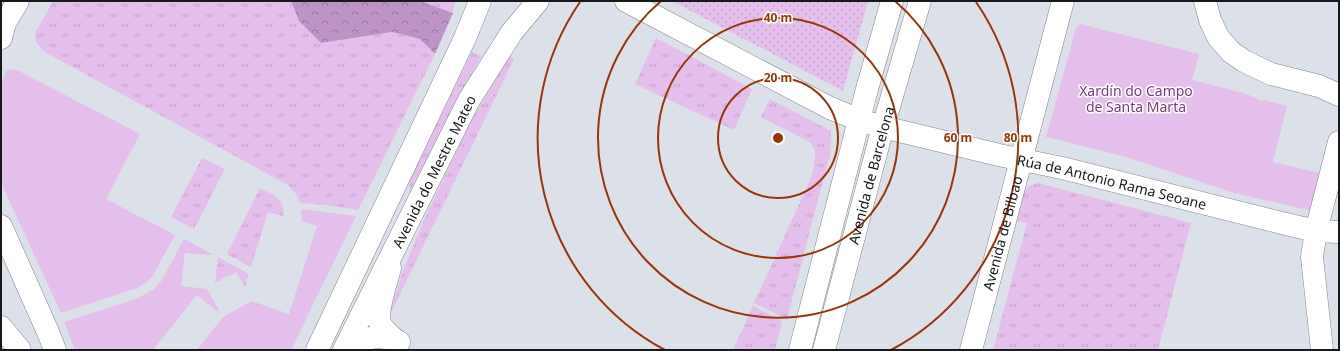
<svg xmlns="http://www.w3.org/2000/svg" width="1340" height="351" viewBox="0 0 1340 351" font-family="'Noto Sans',sans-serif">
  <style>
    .grass { fill: url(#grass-tufts) }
    .forest { fill: url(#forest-crowns) }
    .park { fill: url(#park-dots) }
    .garden { fill: #e5bfeb }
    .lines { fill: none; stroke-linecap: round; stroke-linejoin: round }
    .street-casing { stroke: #83868d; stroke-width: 23 }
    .secondary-casing { stroke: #83868d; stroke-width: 23 }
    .primary-casing { stroke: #83868d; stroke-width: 23 }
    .street { stroke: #fff; stroke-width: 22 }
    .secondary { stroke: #fff; stroke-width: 22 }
    .primary { stroke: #fff; stroke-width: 22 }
    .ring { fill: none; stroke: #9a350a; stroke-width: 2 }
    .labels { text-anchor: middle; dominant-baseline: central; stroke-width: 3; stroke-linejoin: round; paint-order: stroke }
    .park-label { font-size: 14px; fill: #743e7d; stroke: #fff }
    .street-label { font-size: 14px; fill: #17181a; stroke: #fff }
    .centre { fill: #9a350a; stroke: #fff; stroke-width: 2 }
    .ring-label { font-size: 12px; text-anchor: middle; font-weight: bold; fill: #9a350a; stroke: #fff; stroke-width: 3; stroke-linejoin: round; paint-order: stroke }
  </style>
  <defs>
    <pattern id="grass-tufts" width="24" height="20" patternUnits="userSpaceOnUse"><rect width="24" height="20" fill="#e5bfeb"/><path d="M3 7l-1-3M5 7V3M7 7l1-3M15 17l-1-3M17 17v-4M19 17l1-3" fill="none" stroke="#c4a3c9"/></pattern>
    <pattern id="forest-crowns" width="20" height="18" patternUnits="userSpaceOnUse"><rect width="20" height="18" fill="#be94c6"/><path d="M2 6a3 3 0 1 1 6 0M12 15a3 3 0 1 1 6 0" fill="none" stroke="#9978a0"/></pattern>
    <pattern id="park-dots" width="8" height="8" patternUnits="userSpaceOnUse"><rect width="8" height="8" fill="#e5bfeb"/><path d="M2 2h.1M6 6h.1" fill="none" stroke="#c4a3c9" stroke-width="1.8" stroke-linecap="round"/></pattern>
  </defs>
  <rect width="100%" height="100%" fill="#dce0e8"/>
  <path class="grass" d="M53 1H291L299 21 321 43 392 32 420 39 435 54 358 210 326 205 300 203 296 194 288 185 43 51 36 42 35 33Z
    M420 1H455L453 13Z
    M656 38 752 89 734 130 635 84Z
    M472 52 481 56 409 193 410 180Z
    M510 56 514 59 388 319 402 273 424 220 472 119Z
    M770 99 831 131 830 156 815 211 787 319 754 303 812 176 815 157V150L810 142 761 117Z
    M202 158 225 169 194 229 171 217Z
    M1038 183 1191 223 1158 350H993L1027 223 1015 220 1023 192 1029 186Z
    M260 188C273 195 286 199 283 216L268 212 251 267 227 254Z
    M218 257 249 274 245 287 236 272 215 283Z
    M753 306 782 321 775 350H733Z"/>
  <path class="forest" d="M291 1H420L453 13 435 54 420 39 392 32 321 43 299 21Z"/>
  <path class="park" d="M672 1H868L843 91Z"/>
  <path class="garden" d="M1080 24 1199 54 1192 80 1243 93 1257 98V100L1263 101 1264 100 1287 106 1273 162 1324 174 1313 211 1234 193 1126 157 1055 139 1046 137 1076 28Z
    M11 69 17 70 140 134 106 199 175 235 152 277 146 283 137 288 61 313 2 185 1 180V85L6 71Z
    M301 209 356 216 291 350H197L223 317 252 301 289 314 317 226 302 221Z
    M184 239 212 254 211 255 185 253 181 286 207 289 219 310 218 312 197 295 153 350H75L64 322 136 299 154 289 162 280Z"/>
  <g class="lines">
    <g class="street-casing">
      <g id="street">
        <path id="s1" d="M626 1 830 108 859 120 883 127 999 155 1062 168 1290 225 1316 231 1339 232"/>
        <path d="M1205 1 1210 20 1218 37 1231 52 1244 61 1271 74 1319 86 1339 95"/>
        <path d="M1 38 5 23 18 1"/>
        <path d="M390 268C387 280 376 313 380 323 383 330 390 335 395 340"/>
        <path d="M1 327 20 350"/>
        <path d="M347 350C362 337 380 333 399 342"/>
        <path d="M800 350 867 89 892 1"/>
        <path id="s2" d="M824 350 883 127 920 1"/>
        <path id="s3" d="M971 350 1063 1"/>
        <path d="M1322 350 1312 257 1316 231 1339 142"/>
      </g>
    </g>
    <g class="secondary-casing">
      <path id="secondary" d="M1 226 48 332 55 350"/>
    </g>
    <g class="primary-casing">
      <g id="primary">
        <path d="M317 350 465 38 480 1"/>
        <path id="s4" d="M344 350 469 100 512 32 538 1"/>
      </g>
    </g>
    <use href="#street" class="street"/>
    <use href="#secondary" class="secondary"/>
    <use href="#primary" class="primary"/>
  </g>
  <g class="ring">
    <circle cx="778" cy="138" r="60"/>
    <circle cx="778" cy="138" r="120"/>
    <path d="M895 1A180 180 0 1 1 661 1"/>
    <path d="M665 350A240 240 0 0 1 580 2M976 2A240 240 0 0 1 891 350"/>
  </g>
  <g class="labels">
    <g class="park-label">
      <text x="1136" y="90">Xardín do Campo<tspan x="1136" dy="16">de Santa Marta</tspan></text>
    </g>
    <g class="street-label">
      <text stroke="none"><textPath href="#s4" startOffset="200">Avenida do Mestre Mateo</textPath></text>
      <text stroke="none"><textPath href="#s2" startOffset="181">Avenida de Barcelona</textPath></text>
      <text stroke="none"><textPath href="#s1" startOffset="522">Rúa de Antonio Rama Seoane</textPath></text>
      <text stroke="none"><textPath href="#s3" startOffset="121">Avenida de Bilbao</textPath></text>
    </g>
  </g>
  <circle cx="778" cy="138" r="6" class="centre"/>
  <g class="ring-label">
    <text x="778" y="22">40 m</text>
    <text x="778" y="82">20 m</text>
    <text x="958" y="142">60 m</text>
    <text x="1018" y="142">80 m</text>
  </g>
  <rect width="1340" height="351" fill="none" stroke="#17181a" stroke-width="4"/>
</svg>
